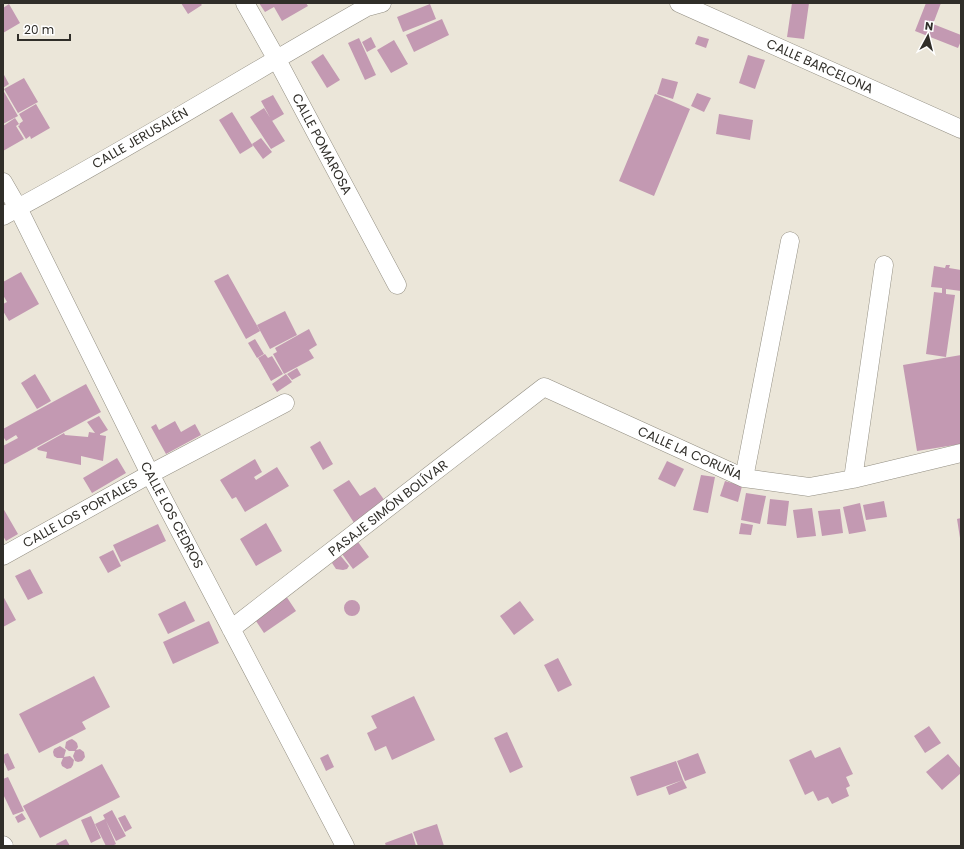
<svg xmlns="http://www.w3.org/2000/svg" width="964" height="849" viewBox="0 0 964 849" font-family="Poppins,sans-serif">
  <style>
    .building { fill: #c399b2 }
    .lines { fill: none; stroke-linecap: round; stroke-linejoin: round }
    .minor-casing { stroke: #938f83; stroke-width: 19 }
    .minor { stroke: #fff; stroke-width: 18 }
    .labels { text-anchor: middle; dominant-baseline: central; stroke-width: 3; stroke-linejoin: round; paint-order: stroke }
    .street-label { font-size: 13px; fill: #302e29; stroke: #fff }
  </style>
  <rect width="100%" height="100%" fill="#ebe6d9"/>
  <path class="building" d="M181 3H200L202 5 188 14Z
    M259 3H306L308 6 282 21 274 7 265 12Z
    M792 3H809L804 39 787 37Z
    M926 3H941L933 24 961 35V41L958 48 915 31Z
    M9 4 20 23 3 33V8Z
    M430 4 436 19 403 32 397 17Z
    M442 19 449 35 414 52 406 35Z
    M698 36 709 39 706 48 695 44Z
    M371 37 376 47 367 52 362 42Z
    M359 38 376 75 365 80 348 43Z
    M394 40 408 64 391 73 377 50Z
    M323 54 340 80 327 88 311 62Z
    M748 55 765 60 755 89 739 83Z
    M3 73 9 84 3 88Z
    M24 78 38 102 18 113 4 89Z
    M662 78 678 82 673 99 657 94Z
    M3 90 18 116 3 124Z
    M697 93 711 98 704 112 691 106Z
    M655 94 690 109 654 196 619 181Z
    M273 95 284 114 272 121 261 101Z
    M36 104 50 128 31 139 30 136 26 139 18 126 20 125 19 124 23 121 19 114Z
    M264 108 285 141 271 149 250 117Z
    M232 112 253 146 240 154 219 120Z
    M719 114 753 120 750 140 716 134Z
    M15 118 19 124 16 126 24 139 3 151V126Z
    M261 138 272 152 263 159 252 144Z
    M946 265H950L949 268 961 270V291L946 289V294L955 295 946 357 926 354 934 292 942 293V288L931 287 934 266 945 268Z
    M21 272 39 304 9 321 3 311V304L7 302 3 295V282Z
    M228 274 260 331 246 339 214 281Z
    M285 311 297 335 270 349 257 325Z
    M309 329 317 345 309 350 314 358 284 374 273 354 277 352 275 348Z
    M255 339 264 354 257 358 248 343Z
    M265 354 268 358 272 356 283 374 271 381 258 358Z
    M961 355V444L917 451 903 365Z
    M297 368 301 375 292 380 287 374Z
    M35 374 51 401 37 409 21 383Z
    M286 374 292 382 277 392 272 384Z
    M86 384 101 412 3 465V446L18 438 16 435 6 441 4 438 3 439V429Z
    M99 416 108 430 100 434V435L106 436 103 461 81 456V465L46 458 47 452 38 450 37 448 64 433 65 435 88 437 89 432 95 433 87 422Z
    M175 421 181 432 195 424 201 435 166 454 151 427 156 424 159 430Z
    M320 441 333 464 323 470 310 447Z
    M117 458 126 473 92 493 83 478Z
    M255 459 262 472 254 477 256 480 277 467 289 486 245 512 236 497 232 499 220 480Z
    M667 461 684 469 675 487 658 479Z
    M701 475 715 477 708 513 693 510Z
    M349 480 360 496 375 487 390 508 358 529 333 490Z
    M725 481 742 486 738 502 720 496Z
    M746 493 766 496 760 524 741 520Z
    M770 499 789 501 786 526 767 524Z
    M884 501 887 517 866 520 863 505Z
    M860 503 866 531 849 534 843 507Z
    M3 508 18 534 6 541 3 536Z
    M812 508 816 536 797 538 793 510Z
    M840 509 843 533 822 536 818 511Z
    M961 518V538H960L957 519Z
    M266 523 282 551 256 566 240 539Z
    M741 523 753 525 751 535 739 534Z
    M158 524 166 541 121 562 113 545Z
    M358 542 369 557 353 569 342 554Z
    M113 550 121 566 108 573 99 557Z
    M340 555 349 566 347 569 343 570 336 569 332 563Z
    M30 569 43 593 28 600 15 576Z
    M284 593 296 611 264 633 252 615Z
    M3 596 16 620 3 627Z
    M344 608a8 8 0 1 1 16 0a8 8 0 1 1-16 0Z
    M185 601 195 621 168 634 158 614Z
    M520 601 534 620 514 635 500 616Z
    M209 621 219 643 173 664 163 642Z
    M558 658 572 685 558 692 544 665Z
    M94 676 110 707 82 722 86 729 39 753 19 714Z
    M414 696 435 740 392 760 386 746 375 751 367 733 377 728 371 716Z
    M929 726 941 743 925 753 914 736Z
    M507 732 523 767 510 773 494 738Z
    M72 739 75 741 77 743 78 747 76 750 80 749 84 752 85 757 82 761 78 762 75 761 73 756 75 751H69L65 748 66 742 69 740Z
    M60 746 66 750 64 757 70 756 74 760 73 765 71 768 67 769 62 766 61 763 63 758H57L54 756 53 752 54 749Z
    M840 747 853 774 846 777 850 786 846 788 849 796 832 804 828 797 818 801 813 791 805 795 789 760 811 750 815 758Z
    M8 753 15 768 8 771 3 760V755Z
    M698 753 706 773 685 781 677 761Z
    M328 754 334 767 326 771 320 758Z
    M948 754 961 769V773L942 790 926 772Z
    M676 761 683 780 637 796 630 777Z
    M102 764 120 797 40 838 23 806Z
    M8 777 24 811 13 815 3 794V779Z
    M683 780 687 788 669 795 666 787Z
    M112 810 126 836 116 841 106 821 116 844 112 846H106L95 824 105 819 103 815Z
    M22 813 26 819 18 823 15 817Z
    M125 815 132 828 125 832 118 818Z
    M91 816 101 838 91 843 81 820Z
    M437 824 444 846H418L413 832Z
    M412 833 416 846H386L385 843Z
    M66 839 70 846H57L56 844Z"/>
  <g class="lines">
    <g class="minor-casing">
      <path id="minor" d="M245 3 276 58 397 285
        M679 3 961 129
        M3 182 18 208 150 474 345 846
        M3 216C127 150 245 76 367 7L382 3
        M744 478 790 241
        M853 479 884 265
        M3 556 150 474 285 403
        M231 629 544 387 744 478 809 487 853 479 961 453
        M3 845 4 846"/>
    </g>
    <use href="#minor" class="minor"/>
  </g>
  <g class="labels">
    <g class="street-label">
      <text transform="translate(820 66) rotate(24)">CALLE BARCELONA</text>
      <text transform="translate(140 138) rotate(-30)">CALLE JERUSALÉN</text>
      <text transform="translate(322 144) rotate(62)">CALLE POMAROSA</text>
      <text transform="translate(690 453) rotate(24)">CALLE LA CORUÑA</text>
      <text transform="translate(388 508) rotate(-38)">PASAJE SIMÓN BOLÍVAR</text>
      <text transform="translate(80 513) rotate(-29)">CALLE LOS PORTALES</text>
      <text transform="translate(172 515) rotate(62)">CALLE LOS CEDROS</text>
    </g>
  </g>
  <rect width="964" height="849" fill="none" stroke="#302e29" stroke-width="8"/>
  <g transform="translate(928 36) rotate(7)" stroke="#ffffff" stroke-width="3" paint-order="stroke">
  <path d="M0-3L7 15L0 10L-7 15Z" fill="#302e29"/>
  <text y="-6" font-size="11" font-weight="bold" text-anchor="middle" fill="#302e29">N</text>
  </g>
  <path d="M18 34v6h52v-6" fill="none" stroke="#302e29" stroke-width="2"/>
  <text x="24" y="34" font-size="12" fill="#302e29" stroke="#ffffff" stroke-width="3" paint-order="stroke">20 m</text>
</svg>
